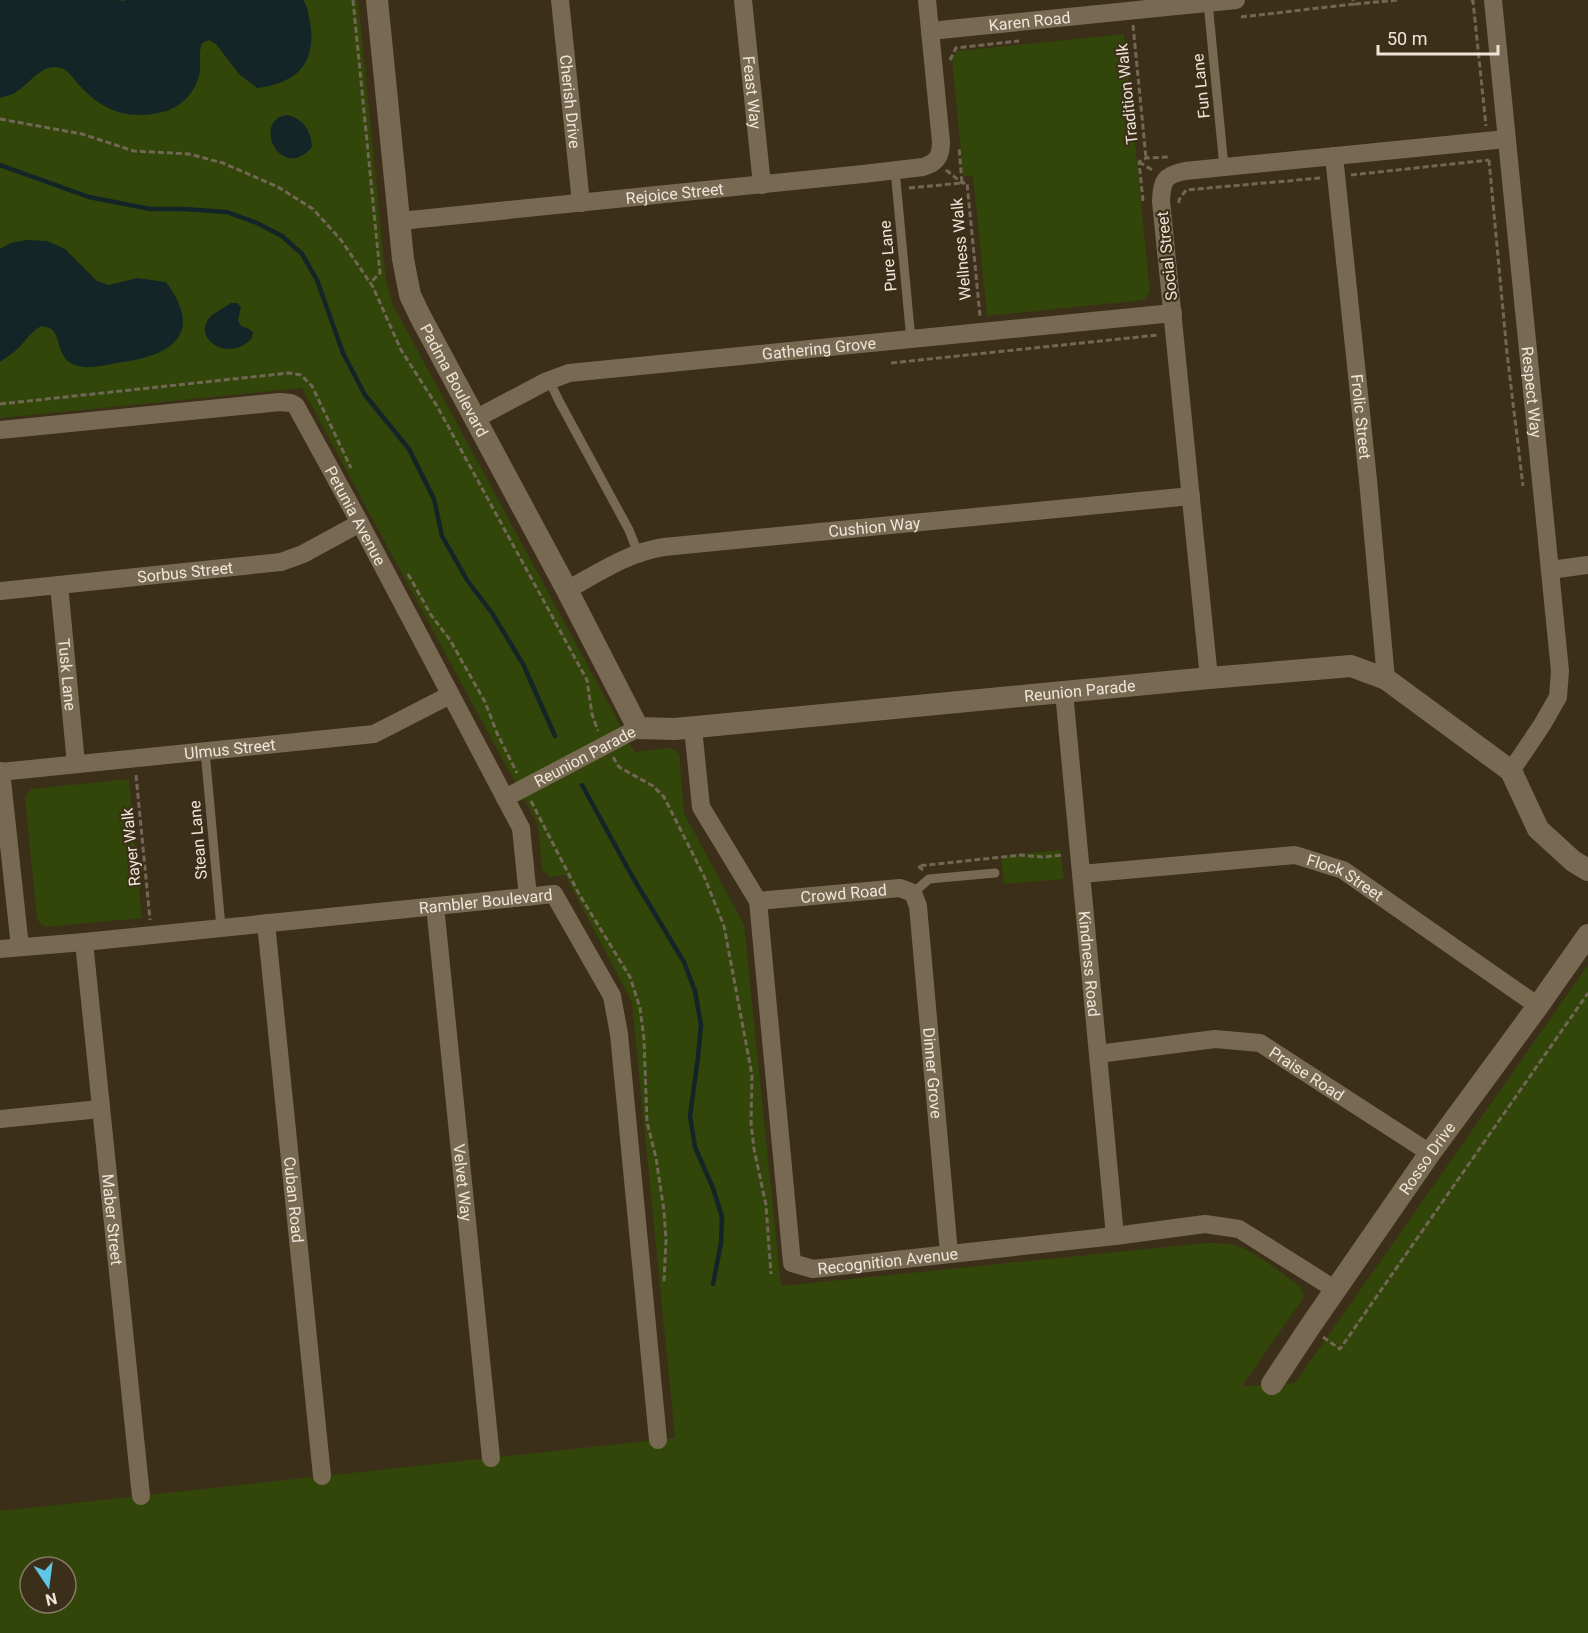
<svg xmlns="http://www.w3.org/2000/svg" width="1588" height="1633" viewBox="0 0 1588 1633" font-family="Roboto,sans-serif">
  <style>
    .green { fill: #324609; fill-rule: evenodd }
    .water { fill: #132527 }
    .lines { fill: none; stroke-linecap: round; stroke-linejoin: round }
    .stream { stroke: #132527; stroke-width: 4.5 }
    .path { stroke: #726654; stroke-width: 3; stroke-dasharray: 6 3; stroke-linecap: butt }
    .service { stroke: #786952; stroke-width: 9 }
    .minor { stroke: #786952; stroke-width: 18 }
    .tertiary { stroke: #786952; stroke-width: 22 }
    .labels { text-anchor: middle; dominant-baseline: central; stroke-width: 4.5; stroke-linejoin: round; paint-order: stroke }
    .street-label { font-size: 16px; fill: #eee5d9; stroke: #3c2f1a }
  </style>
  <rect width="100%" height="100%" fill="#3c2f1a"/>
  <path class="green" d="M0 0H358L386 281 393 305 635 753 641 751 671 748 679 754 684 813 744 925 781 1286 1206 1243C1217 1243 1230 1243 1240 1247 1257 1253 1285 1276 1301 1287L1304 1297 1242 1386 1295 1383 1588 965V1633H0V1511L675 1438 632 1002 565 875 550 877 542 870 538 825 302 388 0 418ZM30 1567H66V1603H30Z
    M1124 34 1150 292 1144 300 987 316 973 176H963L952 58 958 51Z
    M129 779 142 918 45 927 37 920 25 797 31 789Z
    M1060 850 1064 879 1004 884 1001 856Z"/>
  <path class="water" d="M0 0H119L123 1 126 0H303C308 6 308 14 310 22 317 63 297 83 257 88L239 74 216 44 209 40 202 43C197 56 203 67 198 79 193 95 179 108 163 112 129 120 104 112 80 86 72 78 68 67 55 67 38 67 28 86 13 94 9 96 4 96 0 98Z
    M287 115C304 119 311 131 312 147 284 180 257 132 278 118 279 117 286 115 287 115Z
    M27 240 47 241 65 249 97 281 109 285 137 278 166 282C206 336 169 357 116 363 106 365 94 368 84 367 54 365 63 335 50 328 47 327 44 327 41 326 33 331 29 336 23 343 17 351 8 356 0 362V249L11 243Z
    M231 303H237L241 307 238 320 241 326 249 329 253 332 252 338C227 365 190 336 211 316 217 311 225 307 231 303Z"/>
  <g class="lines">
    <path class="stream" d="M0 165 89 197 150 209H183L227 212 257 223 282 236 302 254 317 280 343 353 365 395 409 449 434 499 442 536 467 580 492 613 523 664 555 736
      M582 785 632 876 684 962 695 991 701 1025 698 1057 690 1116 695 1147 713 1188 722 1217 721 1243 713 1284"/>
    <path class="path" d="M353 0 380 273 370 283
      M1471 0 1473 1 1486 126
      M1355 4 1398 0
      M1241 17 1354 4 1353 0
      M1133 25 1146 158
      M950 60 956 48 1019 41
      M0 119 82 134 134 151 189 154 223 163 278 187 313 209 341 240 373 287 401 350 437 406 587 680 592 714 598 731
      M1489 160 1507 353 1523 486
      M1139 162 1154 171
      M946 170 962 183H967L980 316
      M1351 175 1489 160
      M909 188 962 183 959 147
      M1143 201 1139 162 1146 158 1170 157
      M1179 203V200L1186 190 1320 178
      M891 363 1158 335
      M0 404 289 373 301 375 312 386 351 468
      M408 574 431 615 450 640 485 702 497 733 517 773
      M613 757 619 767 653 786 664 797 704 876 724 926 752 1075 751 1123 754 1149 766 1205 771 1274
      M136 775 150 920
      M531 801 579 894 630 977 640 1008 644 1039 647 1122 656 1158 664 1211 666 1240 664 1282
      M923 870 918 866 1021 855 1042 857 1064 855
      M1323 1337 1340 1349 1588 993"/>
    <path class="service" d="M1208 3 1224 167
      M895 170 911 340
      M549 380 559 401 629 530 638 553
      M205 751 221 927
      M913 893 929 879 995 873"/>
    <g class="minor">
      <path id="s1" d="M560 0 581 203"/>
      <path id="s2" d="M743 0 762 185"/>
      <path id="s3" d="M1493 0 1560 671 1558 697 1542 725 1511 771"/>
      <path id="s4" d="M930 31 1236 0"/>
      <path id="s5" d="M1334 156 1368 480 1386 679"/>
      <path id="s6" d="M400 221 863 174 923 167C936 163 941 157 941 142L927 0"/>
      <path id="s7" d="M475 419 545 382 569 373 1173 313"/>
      <path id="s8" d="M0 430 280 402 291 403 296 406 360 523 521 828 528 897"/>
      <path d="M1550 570 1588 565"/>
      <path id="s9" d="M59 585 76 764"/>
      <path id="s10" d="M567 590C598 573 629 552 664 547L1191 496"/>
      <path id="s11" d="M0 591 281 562 303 554 360 523"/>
      <path d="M1209 678 1161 201C1162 181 1164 175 1185 171L1506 139"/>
      <path id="s12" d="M1064 692 1115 1236"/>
      <path id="s13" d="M693 728 701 807 758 901 792 1263 813 1269 1115 1236 1205 1224 1239 1229 1336 1290"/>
      <path d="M1 771 20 947"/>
      <path id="s14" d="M0 772 374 734 450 695"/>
      <path id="s15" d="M505 798 638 728"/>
      <path id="s16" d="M1081 874 1295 855 1343 870 1538 1006"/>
      <path id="s17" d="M758 901 900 888 913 893 918 906 949 1253"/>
      <path id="s18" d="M435 906 491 1458"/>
      <path id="s19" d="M266 923 322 1476"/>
      <path id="s20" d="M84 942 141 1496"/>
      <path id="s21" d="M0 949 84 942 554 894 612 996 619 1034 658 1440"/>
      <path id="s22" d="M1098 1054 1215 1039 1260 1043 1430 1153"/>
      <path d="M0 1119 100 1109"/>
    </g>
    <g class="tertiary">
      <path id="s23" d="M377 0 403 259 410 295 420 316 567 590 638 728 675 729 1209 678 1351 666 1386 679 1511 771 1538 829 1573 861 1588 870"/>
      <path id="s24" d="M1272 1384 1309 1328 1430 1153 1538 1006 1588 935"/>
    </g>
  </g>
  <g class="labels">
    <g class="street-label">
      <text stroke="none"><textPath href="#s4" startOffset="100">Karen Road</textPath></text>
      <text transform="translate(1201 86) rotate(-96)">Fun Lane</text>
      <text stroke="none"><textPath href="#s2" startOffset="93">Feast Way</textPath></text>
      <text transform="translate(1127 94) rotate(-96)">Tradition Walk</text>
      <text stroke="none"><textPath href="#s1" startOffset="102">Cherish Drive</textPath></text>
      <text stroke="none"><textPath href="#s6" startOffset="276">Rejoice Street</textPath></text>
      <text transform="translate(961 249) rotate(-95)">Wellness Walk</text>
      <text transform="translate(888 256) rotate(-95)">Pure Lane</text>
      <text transform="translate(1167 256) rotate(-96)">Social Street</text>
      <text stroke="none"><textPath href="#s7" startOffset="356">Gathering Grove</textPath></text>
      <text stroke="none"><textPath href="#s23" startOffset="393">Padma Boulevard</textPath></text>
      <text stroke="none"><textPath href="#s3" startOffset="394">Respect Way</textPath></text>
      <text stroke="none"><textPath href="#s5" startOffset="262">Frolic Street</textPath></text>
      <text stroke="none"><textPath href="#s8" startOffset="423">Petunia Avenue</textPath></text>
      <text stroke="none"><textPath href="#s10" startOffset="318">Cushion Way</textPath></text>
      <text stroke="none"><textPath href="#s11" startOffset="186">Sorbus Street</textPath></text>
      <text stroke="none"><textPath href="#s9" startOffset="90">Tusk Lane</textPath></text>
      <text stroke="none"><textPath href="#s23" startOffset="1230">Reunion Parade</textPath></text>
      <text stroke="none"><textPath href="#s14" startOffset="231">Ulmus Street</textPath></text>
      <text stroke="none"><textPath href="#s15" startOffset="90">Reunion Parade</textPath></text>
      <text transform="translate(198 840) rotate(-95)">Stean Lane</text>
      <text transform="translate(131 847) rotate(-96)">Rayer Walk</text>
      <text stroke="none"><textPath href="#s16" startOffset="270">Flock Street</textPath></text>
      <text stroke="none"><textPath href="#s17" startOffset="86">Crowd Road</textPath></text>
      <text stroke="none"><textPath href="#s21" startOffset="488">Rambler Boulevard</textPath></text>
      <text stroke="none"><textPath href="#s12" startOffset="273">Kindness Road</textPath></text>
      <text stroke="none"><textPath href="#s17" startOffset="338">Dinner Grove</textPath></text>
      <text stroke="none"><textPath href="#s22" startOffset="219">Praise Road</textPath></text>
      <text stroke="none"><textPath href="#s24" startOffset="274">Rosso Drive</textPath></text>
      <text stroke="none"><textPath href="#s18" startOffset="278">Velvet Way</textPath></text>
      <text stroke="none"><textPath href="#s19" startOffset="278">Cuban Road</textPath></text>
      <text stroke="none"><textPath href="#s20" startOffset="279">Maber Street</textPath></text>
      <text stroke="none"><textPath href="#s13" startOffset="650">Recognition Avenue</textPath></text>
    </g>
  </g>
  <g transform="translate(48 1585) rotate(167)"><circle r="28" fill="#3c2f1a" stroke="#837866" stroke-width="1.5"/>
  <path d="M0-4.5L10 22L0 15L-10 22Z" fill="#5cc7e7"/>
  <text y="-9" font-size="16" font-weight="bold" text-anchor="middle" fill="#eee5d9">N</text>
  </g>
  <path d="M1378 45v9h120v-9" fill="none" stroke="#eee5d9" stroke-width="3"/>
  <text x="1387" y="45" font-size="18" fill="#eee5d9" stroke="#3c2f1a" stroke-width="4.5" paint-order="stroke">50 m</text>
</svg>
